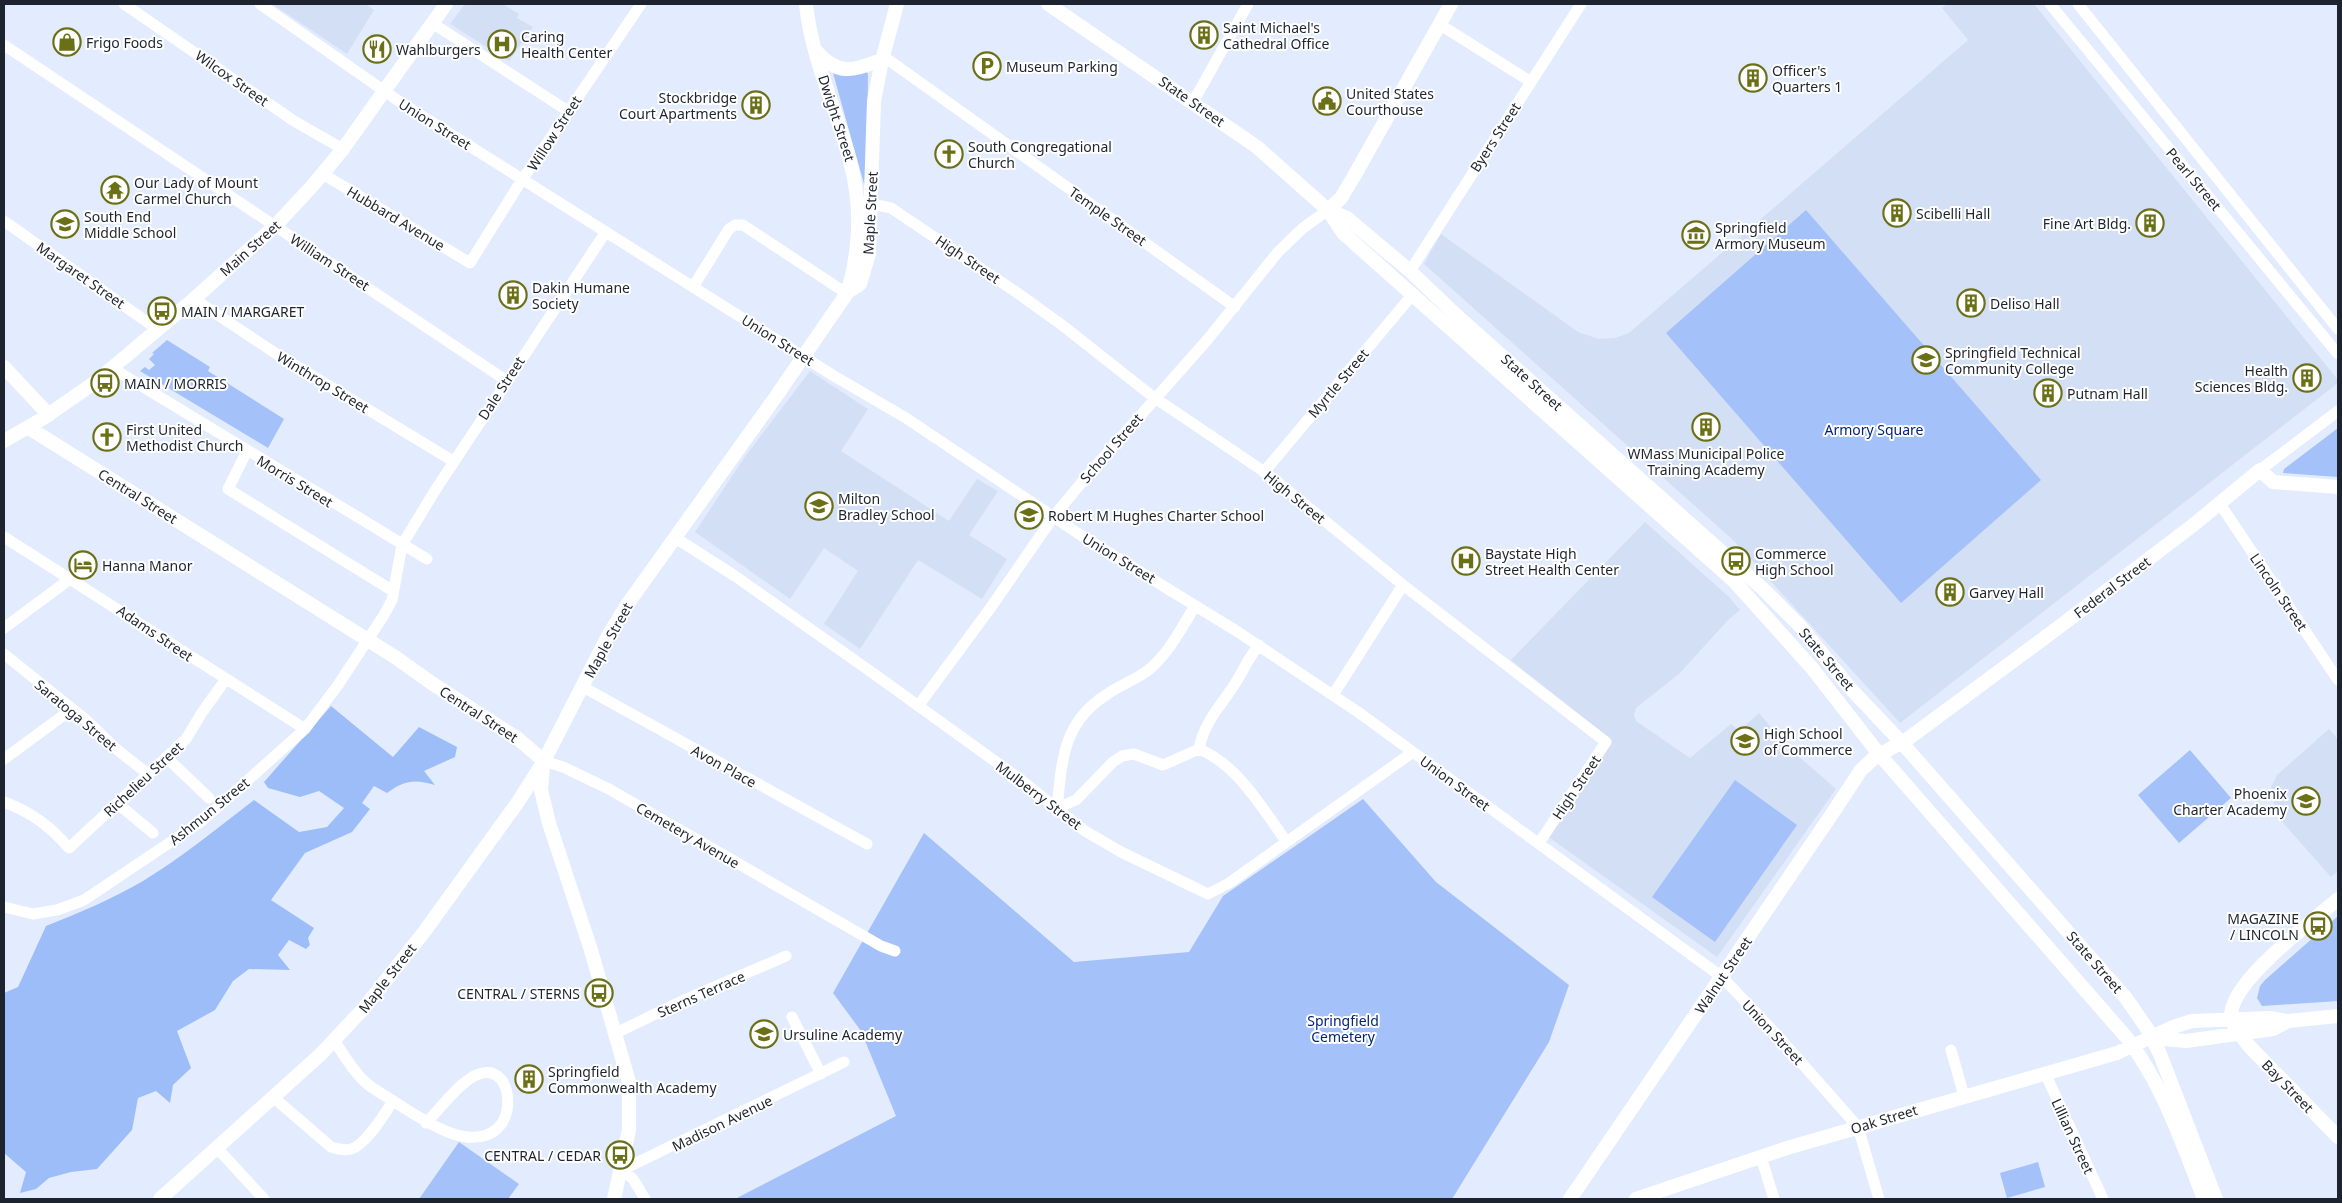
<svg xmlns="http://www.w3.org/2000/svg" width="2342" height="1203" viewBox="0 0 2342 1203" font-family="'Noto Sans',sans-serif">
  <style>
    .built { fill: #d3dff5 }
    .green { fill: #a4c1f9 }
    .forest { fill: #9dbdf9 }
    .lines { fill: none; stroke-linecap: round; stroke-linejoin: round }
    .minor { stroke: #fff; stroke-width: 11 }
    .major { stroke: #fff; stroke-width: 14 }
    .labels { text-anchor: middle; dominant-baseline: central; stroke-width: 4; stroke-linejoin: round; paint-order: stroke }
    .poi-label { font-size: 14px; fill: #1e242f; stroke: #fff; text-anchor: start }
    .street-label { font-size: 14px; fill: #1e242f; stroke: #fff }
    .park-label { font-size: 14px; fill: #032578; stroke: #fff }
  </style>
  <rect width="100%" height="100%" fill="#e2ecfe"/>
  <path class="built" d="M272 4H365L374 10 347 54Z
    M465 4H503L519 14 517 18 533 27 509 61 450 24Z
    M1947 4H2034L2338 380V383L1900 723 1733 540 1424 264 1441 234 1578 332 1599 339 1615 338 1629 333 1968 40 1942 8Z
    M810 371 868 409 841 451 949 521 977 479 998 491 969 535 1007 559 982 599 918 560 860 649 824 624 858 571 824 548 790 599 695 532 744 458Z
    M1645 522 1729 597 1740 610 1728 620 1680 673 1636 708 1634 715 1636 721 1690 758 1731 724 1739 731 1759 713 1782 740 1778 743 1791 758 1796 754 1836 789 1717 957 1540 831 1606 736 1511 660Z
    M2329 729 2337 738 2338 737V871L2331 877 2276 815 2271 787 2277 775Z"/>
  <path class="green" d="M866 71 868 74 866 191 833 73 847 76Z
    M1806 210 2041 480 1901 603 1666 333Z
    M167 340 210 367 208 371 284 419 268 448 140 371 145 367 149 370 155 365 149 359 154 354 152 353Z
    M2338 428V477L2283 473 2284 469Z
    M2190 750 2231 798 2179 843 2138 795Z
    M1735 780 1797 825 1715 942 1652 897Z
    M1363 799 1436 882 1569 985 1549 1042 1452 1199H735L896 1116 861 1031 833 993 924 833 1074 962 1189 952 1223 896Z
    M2338 916V1001L2262 1006 2257 998 2260 986 2265 980Z
    M459 1142 519 1184 508 1199H419Z
    M2038 1162 2045 1187 2007 1198 2000 1173Z"/>
  <path class="forest" d="M331 706 393 757 419 727 457 747 455 757 424 771 435 785C414 779 405 780 387 793L374 786 362 803 370 809 352 832 305 853 271 900 314 928 308 938 310 945 306 949 289 940 278 955 290 970 249 969 233 981 215 1010 177 1031 191 1068 173 1085 170 1103 156 1091 138 1098 132 1130 97 1169 71 1172 49 1178 36 1189 20 1193 26 1172 4 1153V993L18 987 46 926C79 913 112 899 143 881 182 857 218 828 254 800L299 832 327 827 344 808 319 791 300 797 268 788 264 782Z"/>
  <g class="lines">
    <path class="minor" d="M124 4 294 121 343 149
      M260 4 400 102 834 376 906 418 1082 536 1238 632 1358 712 1722 977 1776 1034 1858 1127 1879 1199
      M2050 4 2338 354
      M2078 4 2338 329
      M432 23 568 111
      M1439 24 1531 82
      M4 45 507 381
      M883 56 1235 307
      M1193 102 1248 4
      M323 174 470 263 518 186 641 4
      M872 204 891 208 1016 292 1062 325 1152 396 1269 475 1403 585 1606 742 1539 843
      M4 221 157 329
      M1410 271 1581 4
      M693 287 729 229 735 225H743L846 293
      M194 299 278 355 453 461
      M112 368 427 559
      M247 451 228 489 393 591
      M2260 470 2338 411
      M1264 472 1413 294
      M2220 504 2338 680
      M4 537 305 729
      M674 537 735 576 877 676 1021 780 1085 831 1121 852 1208 894 1229 883 1413 752
      M4 628 70 579
      M4 654 85 719 115 748 148 774
      M583 687 867 844
      M1333 695 1403 585
      M918 706 989 610 1054 516 1087 476 1208 339 1278 252 1303 228 1328 210
      M1199 749C1204 721 1222 705 1236 682 1244 669 1249 657 1259 645
      M166 757 209 798
      M4 759 72 709
      M544 761 563 767 609 789 881 946 895 951
      M4 802C31 812 50 826 69 848L186 739 201 714 226 679
      M117 803 153 833
      M1057 808 1076 800 1113 762 1122 756 1134 754 1163 765 1199 749C1238 765 1262 808 1286 841
      M1057 808C1062 762 1062 723 1106 695 1120 685 1138 679 1151 668 1170 651 1182 627 1195 606
      M4 907 33 914 57 910 84 900 202 821 305 729 338 685 384 615 392 600 402 545 436 489 605 233
      M792 1017 821 1074
      M616 1033 682 1001 786 956
      M334 1040C343 1054 351 1068 363 1080 373 1090 386 1096 398 1104 422 1119 470 1154 498 1128 516 1111 509 1064 479 1074 462 1079 439 1110 426 1123
      M1951 1050 1964 1096
      M2045 1073 2103 1199
      M273 1097 331 1147C337 1149 344 1151 351 1149 366 1145 385 1113 393 1101
      M217 1148 264 1199
      M1761 1157 1774 1199
      M645 1199 633 1179 622 1170 844 1062"/>
    <path class="major" d="M1048 4 1257 147 1328 210 1343 233 1734 581 1812 668 1879 754 2127 1038C2164 1087 2182 1143 2204 1199
      M816 51C839 77 853 70 882 60
      M1328 210 1347 218 1410 271 1455 314 1762 588 1800 626 1849 687 1902 743 2126 998 2148 1030 2160 1054 2216 1199
      M1328 210 1341 198 1353 178 1451 4
      M846 293 860 284 869 254 874 101 882 60 897 4
      M4 367 49 415
      M29 428 395 657 433 684 517 738 544 761
      M4 441 42 419 94 383 194 299 275 226 314 184 343 149 446 4
      M543 764 541 790 549 823 590 947 629 1082V1130L614 1199
      M2338 899C2312 922 2229 982 2231 1017 2232 1027 2243 1038 2249 1046L2338 1137
      M2152 1038 2186 1041 2273 1029 2288 1021
      M160 1199 321 1054 364 1008 424 932 518 802 544 761 608 636 629 602 777 395 845 296C852 283 854 266 856 252 870 159 815 92 806 4
      M1570 1199 1832 814 1861 770 1874 758 1909 738 2055 630 2192 526 2260 470 2273 482 2338 487
      M1636 1199 1787 1148 2117 1053 2173 1027 2192 1021 2270 1018 2288 1021 2338 1016"/>
  </g>
  <defs>
    <g id="building-ring" transform="scale(1.4375)"><circle r="9.5" fill="#fff" stroke="#6b7016" stroke-width="1.5"/><path d="M-4-6H4V6H1V3H-1V6H-4ZM-2.5-4.3h1.7v1.8h-1.7ZM.8-4.3h1.7v1.8H.8ZM-2.5-1h1.7V.8h-1.7ZM.8-1h1.7V.8H.8Z" fill="#6b7016"/></g>
    <g id="shop-ring" transform="scale(1.4375)"><circle r="9.5" fill="#fff" stroke="#6b7016" stroke-width="1.5"/><path d="M-5-2.5h2.3a2.7 3.5 0 0 1 5.4 0H5L5.5 6h-11ZM-1.5-2.5h3a1.5 2.3 0 0 0-3 0Z" fill="#6b7016"/></g>
    <g id="hospital-ring" transform="scale(1.4375)"><circle r="9.5" fill="#fff" stroke="#6b7016" stroke-width="1.5"/><path d="M-5-5h3v3.5h4V-5h3V5h-3V1.5h-4V5h-3Z" fill="#6b7016"/></g>
    <g id="restaurant-ring" transform="scale(1.4375)"><circle r="9.5" fill="#fff" stroke="#6b7016" stroke-width="1.5"/><path d="M-5-6h1v4h1v-4h1v4h1v-4h1v5L-1.5 .5V6h-2V.5L-5-1ZM5-6V6H3V1.5H1.5Q1.5-4 5-6Z" fill="#6b7016"/></g>
    <g id="parking-ring" transform="scale(1.4375)"><circle r="9.5" fill="#fff" stroke="#6b7016" stroke-width="1.5"/><path d="M-3.5-5.5H1a3.5 3.5 0 0 1 0 7H-1V5.5H-3.5ZM-1-3.4V-.6H.8a1.4 1.4 0 0 0 0-2.8Z" fill="#6b7016"/></g>
    <g id="civic-ring" transform="scale(1.4375)"><circle r="9.5" fill="#fff" stroke="#6b7016" stroke-width="1.5"/><path d="M-.6-6.5H3V-4.5H.6V-3L4-1V1h2V6H-6V1h2V-1L-.6-3ZM-1.2 2.5V6h2.4V2.5Z" fill="#6b7016"/></g>
    <g id="church-ring" transform="scale(1.4375)"><circle r="9.5" fill="#fff" stroke="#6b7016" stroke-width="1.5"/><path d="M-1.2-6h2.4v3.5h3.3v2.4h-3.3V6h-2.4V-.1h-3.3v-2.4h3.3Z" fill="#6b7016"/></g>
    <g id="temple-ring" transform="scale(1.4375)"><circle r="9.5" fill="#fff" stroke="#6b7016" stroke-width="1.5"/><path d="M0-6L5-2H3V0L6.5 2.5H4V6H1.5V3h-3V6H-4V2.5H-6.5L-3 0V-2H-5Z" fill="#6b7016"/></g>
    <g id="school-ring" transform="scale(1.4375)"><circle r="9.5" fill="#fff" stroke="#6b7016" stroke-width="1.5"/><path d="M0-5L7-2L0 1L-7-2ZM-4 1L0 2.5L4 1V4Q0 6-4 4Z" fill="#6b7016"/></g>
    <g id="museum-ring" transform="scale(1.4375)"><circle r="9.5" fill="#fff" stroke="#6b7016" stroke-width="1.5"/><path d="M0-6L6-3V-2H-6V-3ZM-5-1h2V3h-2ZM-1-1h2V3h-2ZM3-1h2V3H3ZM-6 4H6V6H-6Z" fill="#6b7016"/></g>
    <g id="bus-ring" transform="scale(1.4375)"><circle r="9.5" fill="#fff" stroke="#6b7016" stroke-width="1.5"/><path d="M-5-6H5V4H4V6H2V4H-2V6H-4V4H-5ZM-3.5-4V0h7V-4ZM-3.5 1.2v1.5H-2V1.2ZM2 1.2v1.5H3.5V1.2Z" fill="#6b7016"/></g>
    <g id="university-ring" transform="scale(1.4375)"><circle r="9.5" fill="#fff" stroke="#6b7016" stroke-width="1.5"/><path d="M0-5L7-2L0 1L-7-2ZM-4 1L0 2.5L4 1V4Q0 6-4 4Z" fill="#6b7016"/></g>
    <g id="hotel-ring" transform="scale(1.4375)"><circle r="9.5" fill="#fff" stroke="#6b7016" stroke-width="1.5"/><path d="M-6-4.5h1.5V1H6V5H4.5V3h-9V5H-6ZM-4 0a1.8 1.8 0 1 1 3.6 0ZM.5 0V-2.5h3Q6-2.5 6 0Z" fill="#6b7016"/></g>
  </defs>
  <g fill-rule="evenodd">
    <use href="#building-ring" x="1204" y="35"/>
    <use href="#shop-ring" x="67" y="42"/>
    <use href="#hospital-ring" x="502" y="44"/>
    <use href="#restaurant-ring" x="377" y="49"/>
    <use href="#parking-ring" x="987" y="66"/>
    <use href="#building-ring" x="1753" y="78"/>
    <use href="#civic-ring" x="1327" y="101"/>
    <use href="#building-ring" x="756" y="105"/>
    <use href="#church-ring" x="949" y="154"/>
    <use href="#temple-ring" x="115" y="190"/>
    <use href="#building-ring" x="1897" y="213"/>
    <use href="#building-ring" x="2150" y="223"/>
    <use href="#school-ring" x="65" y="224"/>
    <use href="#museum-ring" x="1696" y="235"/>
    <use href="#building-ring" x="513" y="295"/>
    <use href="#building-ring" x="1971" y="303"/>
    <use href="#bus-ring" x="162" y="311"/>
    <use href="#university-ring" x="1926" y="360"/>
    <use href="#building-ring" x="2307" y="378"/>
    <use href="#bus-ring" x="105" y="383"/>
    <use href="#building-ring" x="2048" y="393"/>
    <use href="#building-ring" x="1706" y="427"/>
    <use href="#church-ring" x="107" y="437"/>
    <use href="#school-ring" x="819" y="506"/>
    <use href="#school-ring" x="1029" y="515"/>
    <use href="#hospital-ring" x="1466" y="561"/>
    <use href="#bus-ring" x="1736" y="561"/>
    <use href="#hotel-ring" x="83" y="565"/>
    <use href="#building-ring" x="1950" y="592"/>
    <use href="#school-ring" x="1745" y="741"/>
    <use href="#school-ring" x="2306" y="801"/>
    <use href="#bus-ring" x="2318" y="926"/>
    <use href="#bus-ring" x="599" y="993"/>
    <use href="#school-ring" x="764" y="1034"/>
    <use href="#building-ring" x="529" y="1079"/>
    <use href="#bus-ring" x="620" y="1155"/>
  </g>
  <g class="labels">
    <g class="poi-label">
      <text x="1223" y="27">Saint Michael's<tspan x="1223" dy="16">Cathedral Office</tspan></text>
      <text x="521" y="36">Caring<tspan x="521" dy="16">Health Center</tspan></text>
      <text x="86" y="42">Frigo Foods</text>
      <text x="396" y="49">Wahlburgers</text>
      <text x="1006" y="66">Museum Parking</text>
      <text x="1772" y="70">Officer's<tspan x="1772" dy="16">Quarters 1</tspan></text>
      <text x="1346" y="93">United States<tspan x="1346" dy="16">Courthouse</tspan></text>
      <text x="737" y="97" text-anchor="end">Stockbridge<tspan x="737" dy="16">Court Apartments</tspan></text>
      <text x="968" y="146">South Congregational<tspan x="968" dy="16">Church</tspan></text>
      <text x="134" y="182">Our Lady of Mount<tspan x="134" dy="16">Carmel Church</tspan></text>
      <text x="1916" y="213">Scibelli Hall</text>
      <text x="84" y="216">South End<tspan x="84" dy="16">Middle School</tspan></text>
      <text x="2131" y="223" text-anchor="end">Fine Art Bldg.</text>
      <text x="1715" y="227">Springfield<tspan x="1715" dy="16">Armory Museum</tspan></text>
      <text x="532" y="287">Dakin Humane<tspan x="532" dy="16">Society</tspan></text>
      <text x="1990" y="303">Deliso Hall</text>
      <text x="181" y="311">MAIN / MARGARET</text>
      <text x="1945" y="352">Springfield Technical<tspan x="1945" dy="16">Community College</tspan></text>
      <text x="2288" y="370" text-anchor="end">Health<tspan x="2288" dy="16">Sciences Bldg.</tspan></text>
      <text x="124" y="383">MAIN / MORRIS</text>
      <text x="2067" y="393">Putnam Hall</text>
      <text x="126" y="429">First United<tspan x="126" dy="16">Methodist Church</tspan></text>
      <text x="1706" y="453" text-anchor="middle">WMass Municipal Police<tspan x="1706" dy="16">Training Academy</tspan></text>
      <text x="838" y="498">Milton<tspan x="838" dy="16">Bradley School</tspan></text>
      <text x="1048" y="515">Robert M Hughes Charter School</text>
      <text x="1485" y="553">Baystate High<tspan x="1485" dy="16">Street Health Center</tspan></text>
      <text x="1755" y="553">Commerce<tspan x="1755" dy="16">High School</tspan></text>
      <text x="102" y="565">Hanna Manor</text>
      <text x="1969" y="592">Garvey Hall</text>
      <text x="1764" y="733">High School<tspan x="1764" dy="16">of Commerce</tspan></text>
      <text x="2287" y="793" text-anchor="end">Phoenix<tspan x="2287" dy="16">Charter Academy</tspan></text>
      <text x="2299" y="918" text-anchor="end">MAGAZINE<tspan x="2299" dy="16">/ LINCOLN</tspan></text>
      <text x="580" y="993" text-anchor="end">CENTRAL / STERNS</text>
      <text x="783" y="1034">Ursuline Academy</text>
      <text x="548" y="1071">Springfield<tspan x="548" dy="16">Commonwealth Academy</tspan></text>
      <text x="601" y="1155" text-anchor="end">CENTRAL / CEDAR</text>
    </g>
    <g class="street-label">
      <text transform="translate(232 78) rotate(35)">Wilcox Street</text>
      <text transform="translate(1192 101) rotate(35)">State Street</text>
      <text transform="translate(837 118) rotate(72)">Dwight Street</text>
      <text transform="translate(435 124) rotate(32)">Union Street</text>
      <text transform="translate(554 133) rotate(-57)">Willow Street</text>
      <text transform="translate(1495 137) rotate(-57)">Byers Street</text>
      <text transform="translate(2194 179) rotate(50)">Pearl Street</text>
      <text transform="translate(870 213) rotate(-87)">Maple Street</text>
      <text transform="translate(1108 216) rotate(35)">Temple Street</text>
      <text transform="translate(396 218) rotate(31)">Hubbard Avenue</text>
      <text transform="translate(250 248) rotate(-42)">Main Street</text>
      <text transform="translate(968 259) rotate(34)">High Street</text>
      <text transform="translate(330 262) rotate(33)">William Street</text>
      <text transform="translate(81 275) rotate(35)">Margaret Street</text>
      <text transform="translate(778 340) rotate(32)">Union Street</text>
      <text transform="translate(323 382) rotate(31)">Winthrop Street</text>
      <text transform="translate(1532 382) rotate(42)">State Street</text>
      <text transform="translate(1338 383) rotate(-50)">Myrtle Street</text>
      <text transform="translate(501 388) rotate(-57)">Dale Street</text>
      <text transform="translate(1111 448) rotate(-49)">School Street</text>
      <text transform="translate(295 481) rotate(31)">Morris Street</text>
      <text transform="translate(138 496) rotate(32)">Central Street</text>
      <text transform="translate(1295 497) rotate(39)">High Street</text>
      <text transform="translate(1119 558) rotate(31)">Union Street</text>
      <text transform="translate(2112 587) rotate(-37)">Federal Street</text>
      <text transform="translate(2279 592) rotate(56)">Lincoln Street</text>
      <text transform="translate(155 633) rotate(34)">Adams Street</text>
      <text transform="translate(608 640) rotate(-61)">Maple Street</text>
      <text transform="translate(1827 659) rotate(50)">State Street</text>
      <text transform="translate(479 714) rotate(33)">Central Street</text>
      <text transform="translate(76 715) rotate(40)">Saratoga Street</text>
      <text transform="translate(724 766) rotate(29)">Avon Place</text>
      <text transform="translate(143 779) rotate(-43)">Richelieu Street</text>
      <text transform="translate(1455 783) rotate(36)">Union Street</text>
      <text transform="translate(1576 787) rotate(-56)">High Street</text>
      <text transform="translate(1039 795) rotate(37)">Mulberry Street</text>
      <text transform="translate(209 811) rotate(-39)">Ashmun Street</text>
      <text transform="translate(688 835) rotate(30)">Cemetery Avenue</text>
      <text transform="translate(2095 962) rotate(49)">State Street</text>
      <text transform="translate(1723 975) rotate(-56)">Walnut Street</text>
      <text transform="translate(387 978) rotate(-52)">Maple Street</text>
      <text transform="translate(701 994) rotate(-24)">Sterns Terrace</text>
      <text transform="translate(1773 1032) rotate(47)">Union Street</text>
      <text transform="translate(2288 1086) rotate(46)">Bay Street</text>
      <text transform="translate(1884 1119) rotate(-17)">Oak Street</text>
      <text transform="translate(722 1123) rotate(-26)">Madison Avenue</text>
      <text transform="translate(2073 1136) rotate(65)">Lillian Street</text>
    </g>
    <g class="park-label">
      <text x="1874" y="429">Armory Square</text>
      <text x="1343" y="1020">Springfield<tspan x="1343" dy="16">Cemetery</tspan></text>
    </g>
  </g>
  <rect width="2342" height="1203" fill="none" stroke="#1e242f" stroke-width="10"/>
</svg>
